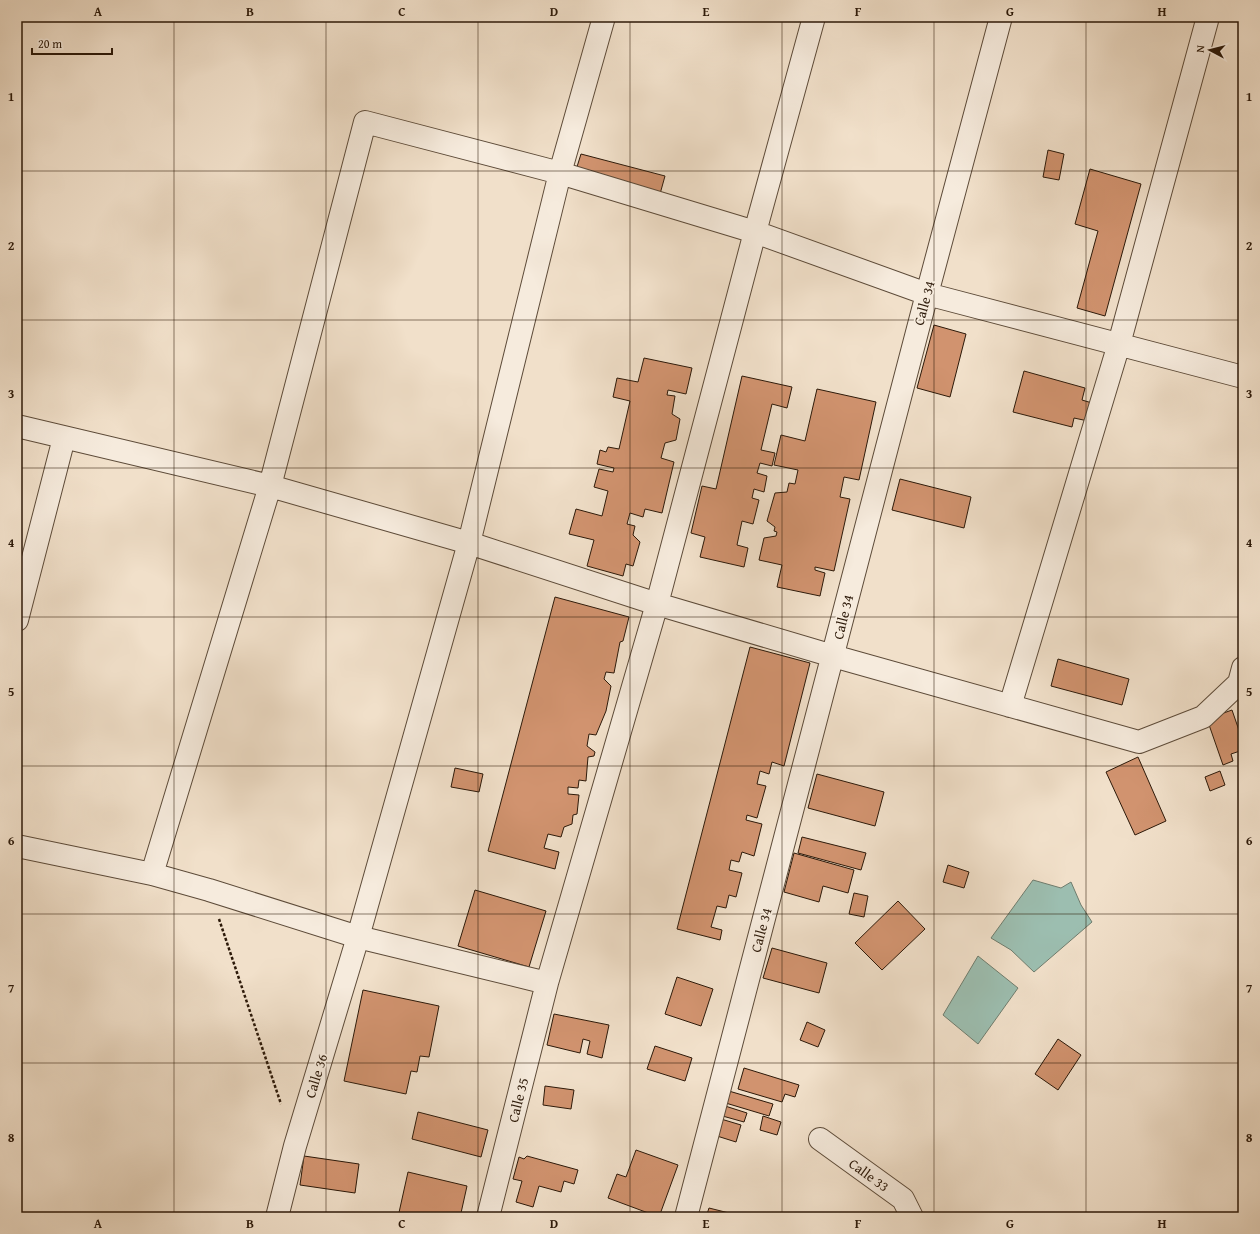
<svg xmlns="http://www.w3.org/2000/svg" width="1260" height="1234" viewBox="0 0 1260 1234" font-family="'Gentium Book Plus',serif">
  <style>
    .water { fill: #9cbeb0; stroke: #6f7c6d }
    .building { fill: #d1936f; stroke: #2c1909 }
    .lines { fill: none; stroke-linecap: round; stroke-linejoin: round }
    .minor-casing { stroke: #5d4b39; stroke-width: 24 }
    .path { stroke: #2c1909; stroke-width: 2.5; stroke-dasharray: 3 2; stroke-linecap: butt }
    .minor { stroke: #f6ebdd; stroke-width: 22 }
    .grid { fill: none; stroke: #2c1909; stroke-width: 1; stroke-opacity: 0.55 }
    .labels { text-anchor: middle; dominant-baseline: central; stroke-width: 3.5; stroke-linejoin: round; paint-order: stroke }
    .street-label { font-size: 14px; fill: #2c1909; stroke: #f6ebdd }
    .neatline { fill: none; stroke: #2c1909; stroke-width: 1.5 }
    .grid-label { font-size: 13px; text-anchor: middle; font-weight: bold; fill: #2c1909 }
  </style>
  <rect width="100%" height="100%" fill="#f1e0ca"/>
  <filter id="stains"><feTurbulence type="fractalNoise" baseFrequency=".005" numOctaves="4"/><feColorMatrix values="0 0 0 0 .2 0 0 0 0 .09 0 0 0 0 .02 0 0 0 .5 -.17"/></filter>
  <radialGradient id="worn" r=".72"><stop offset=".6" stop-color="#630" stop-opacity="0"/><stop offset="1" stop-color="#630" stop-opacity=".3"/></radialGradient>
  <path class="water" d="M1033 880 1061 888 1071 882 1081 905 1092 922 1034 972 1011 950 991 938Z
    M978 956 1018 988 978 1044 943 1015Z"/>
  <path class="building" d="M1048 150 1064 154 1059 180 1043 177Z
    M581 154 665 176 660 194 576 170Z
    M1090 169 1141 184 1105 316 1077 308 1098 231 1075 224Z
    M934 325 966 334 950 397 917 388Z
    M644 358 692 368 686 394 668 390 667 395 675 396 672 414 680 419 676 440 665 443 661 458 674 462 662 513 645 509 643 517 630 513 627 524 635 526 633 535 640 542 633 566 626 564 623 576 587 566 594 540 569 534 576 509 602 516 608 491 594 487 599 469 613 472 614 468 597 464 600 450 606 452 608 447 619 449 630 401 613 397 617 378 638 382Z
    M1024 371 1085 388 1082 400 1092 403 1088 421 1074 418 1072 427 1013 412Z
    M742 376 792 387 787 408 772 404 761 450 775 453 772 466 760 463 757 473 767 476 764 492 754 489 752 498 759 500 753 524 742 521 737 545 748 548 744 567 700 557 705 537 691 533 702 486 716 489Z
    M817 389 876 402 859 480 844 477 840 497 850 499 834 571 815 567V570L825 573 820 596 777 587 782 565 759 560 764 538 776 536 777 532 774 531 775 527 767 521 775 493 787 492 789 483 795 484 798 470 774 465 781 435 805 441Z
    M900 479 971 497 964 528 892 510Z
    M555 597 629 617 623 641 620 642 614 673 606 672 604 679 611 686 606 711 596 735 589 734 587 746 595 752 594 756 588 757 586 781 579 780 578 788 568 787V794L579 795 577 814 573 815 572 824 564 827 561 837 548 834 544 848 559 852 555 869 488 851Z
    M750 647 810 663 784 766 772 762 769 774 760 771 757 784 766 786 757 818 747 815 746 820 762 824 754 856 742 852 739 862 731 860 729 870 742 873 736 897 729 895 726 908 717 906 711 927 722 930 720 940 677 929Z
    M1058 659 1129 679 1122 705 1051 686Z
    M1232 710 1243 742V750L1231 754 1233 761 1223 765 1207 719Z
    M1138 757 1166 821 1135 835 1106 772Z
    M455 768 483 774 479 792 451 787Z
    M1220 771 1225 785 1210 791 1205 777Z
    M817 774 884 792 875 826 808 808Z
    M802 837 866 853 861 870 798 853Z
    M794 853 854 870 848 893 823 886 819 902 784 892Z
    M948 865 969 872 964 888 943 882Z
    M475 890 546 911 529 967 458 946Z
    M854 893 868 896 864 917 849 914Z
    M898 901 925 929 882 970 855 943Z
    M772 948 827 963 819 993 763 978Z
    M677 977 713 989 701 1026 665 1014Z
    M363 990 439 1006 429 1057 420 1056 417 1072 411 1071 406 1094 344 1081Z
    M554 1014 609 1025 602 1058 587 1054 590 1041 583 1039 580 1053 547 1045Z
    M807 1022 825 1030 818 1047 800 1040Z
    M1058 1039 1081 1055 1058 1090 1035 1074Z
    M655 1046 692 1058 685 1081 647 1069Z
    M744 1068 799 1085 795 1097 785 1094 782 1102 738 1089Z
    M545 1086 574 1090 571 1109 543 1105Z
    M722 1089 773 1104 769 1116 719 1101Z
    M722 1105 747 1113 744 1122 719 1115Z
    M418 1112 488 1130 481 1157 412 1139Z
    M763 1116 781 1122 777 1135 760 1130Z
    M721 1119 741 1125 736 1142 717 1136Z
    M636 1150 678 1165 659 1217 608 1198 617 1174 626 1177Z
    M304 1156 359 1164 355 1193 300 1185Z
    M527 1156 578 1170 574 1184 564 1181 561 1192 539 1186 533 1207 516 1202 522 1181 513 1179 519 1157 524 1159Z
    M408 1172 467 1186 461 1213 470 1215 469 1217H398Z
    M709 1208 741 1216 740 1217H706Z"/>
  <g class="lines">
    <g class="minor-casing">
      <path id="minor" d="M17 426 270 486 469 543 657 604 833 656 1139 742 1203 717 1239 683 1243 668
        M17 620 64 438
        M1010 706 1119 344 1208 17
        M17 846 152 874 209 890 358 937 547 983
        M152 874 270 486 365 122 560 173 755 232 927 294 1243 377
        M820 1139 903 1199 912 1217
        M277 1217 295 1146 358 937 469 543 560 173 604 17
        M488 1217 547 983 657 604 755 232 814 17
        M686 1217 927 294 1001 17"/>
    </g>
    <path class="path" d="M219 919 281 1104"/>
    <use href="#minor" class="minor"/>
  </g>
  <path class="grid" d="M174 17V1217M326 17V1217M478 17V1217M630 17V1217M782 17V1217M934 17V1217M1086 17V1217M17 171H1243M17 320H1243M17 468H1243M17 617H1243M17 766H1243M17 914H1243M17 1063H1243"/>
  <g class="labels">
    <g class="street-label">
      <text transform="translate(924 303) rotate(-75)">Calle 34</text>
      <text transform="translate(843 617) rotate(-76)">Calle 34</text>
      <text transform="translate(761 930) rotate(-75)">Calle 34</text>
      <text transform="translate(316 1076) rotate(-73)">Calle 36</text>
      <text transform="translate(518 1100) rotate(-76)">Calle 35</text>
      <text transform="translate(869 1175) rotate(36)">Calle 33</text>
    </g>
  </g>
  <rect width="1260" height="1234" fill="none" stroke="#f1e0ca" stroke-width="44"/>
  <g transform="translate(1210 50) rotate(277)" stroke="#f6ebdd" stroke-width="3" paint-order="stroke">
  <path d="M0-3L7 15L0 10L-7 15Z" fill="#2c1909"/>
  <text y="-6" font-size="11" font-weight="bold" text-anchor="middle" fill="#2c1909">N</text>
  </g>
  <path d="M32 48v6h80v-6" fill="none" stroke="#2c1909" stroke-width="2"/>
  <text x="38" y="48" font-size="12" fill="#2c1909" stroke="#f6ebdd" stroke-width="3" paint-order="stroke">20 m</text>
  <rect x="22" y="22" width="1216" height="1190" class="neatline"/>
  <g class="grid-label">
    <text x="98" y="16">A</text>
    <text x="250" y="16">B</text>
    <text x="402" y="16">C</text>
    <text x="554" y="16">D</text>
    <text x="706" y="16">E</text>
    <text x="858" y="16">F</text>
    <text x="1010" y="16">G</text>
    <text x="1162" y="16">H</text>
    <text x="11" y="101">1</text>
    <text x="1249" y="101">1</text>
    <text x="11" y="250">2</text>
    <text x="1249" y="250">2</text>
    <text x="11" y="398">3</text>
    <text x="1249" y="398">3</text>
    <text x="11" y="547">4</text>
    <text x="1249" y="547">4</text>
    <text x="11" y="696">5</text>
    <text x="1249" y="696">5</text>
    <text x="11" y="845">6</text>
    <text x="1249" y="845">6</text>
    <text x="11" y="993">7</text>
    <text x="1249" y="993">7</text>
    <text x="11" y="1142">8</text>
    <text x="1249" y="1142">8</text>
    <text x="98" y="1228">A</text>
    <text x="250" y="1228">B</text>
    <text x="402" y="1228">C</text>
    <text x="554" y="1228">D</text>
    <text x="706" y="1228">E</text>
    <text x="858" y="1228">F</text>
    <text x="1010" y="1228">G</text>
    <text x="1162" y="1228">H</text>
  </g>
  <rect width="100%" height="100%" filter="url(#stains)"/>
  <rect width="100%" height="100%" fill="url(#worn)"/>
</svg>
